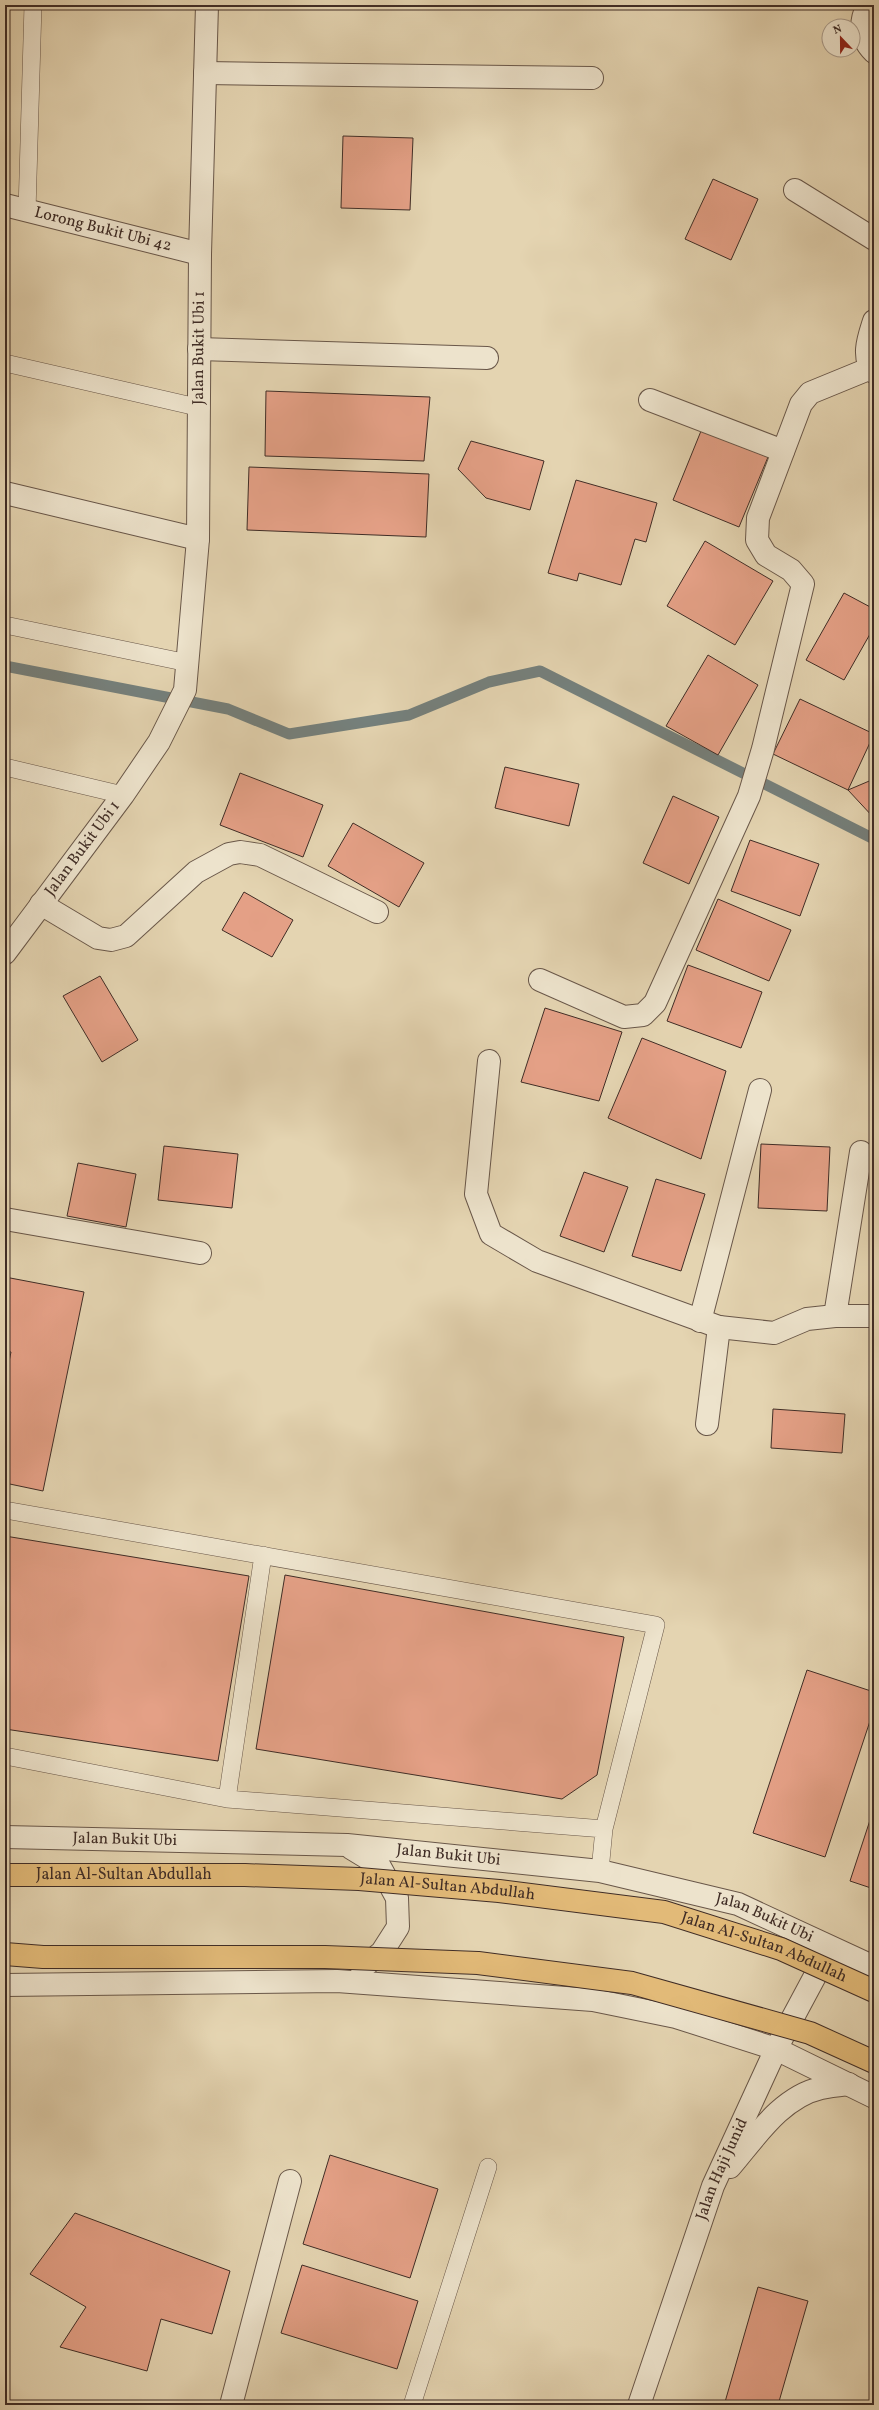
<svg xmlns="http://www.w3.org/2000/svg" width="879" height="2410" viewBox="0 0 879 2410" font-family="Vollkorn,serif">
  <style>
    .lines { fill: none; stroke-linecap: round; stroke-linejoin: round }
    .stream { stroke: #75807c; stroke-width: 11 }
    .building { fill: #e4a086; stroke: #402d26 }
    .service-casing { stroke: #695749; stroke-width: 18 }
    .minor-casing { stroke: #695749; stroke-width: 24 }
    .tertiary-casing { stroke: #695749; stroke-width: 24 }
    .service { stroke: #ede3cc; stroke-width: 17 }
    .minor { stroke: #ede3cc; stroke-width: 22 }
    .tertiary { stroke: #ede3cc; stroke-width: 22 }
    .primary-bridge-casing { stroke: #402d26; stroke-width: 24; stroke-linecap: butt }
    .primary-bridge { stroke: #e2ba78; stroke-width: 22 }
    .labels { text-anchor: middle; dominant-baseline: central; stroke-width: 4; stroke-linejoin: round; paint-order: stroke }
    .street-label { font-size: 16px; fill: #402d26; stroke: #ede3cc }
  </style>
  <rect width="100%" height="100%" fill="#e4d4b1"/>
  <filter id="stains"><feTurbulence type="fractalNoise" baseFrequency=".005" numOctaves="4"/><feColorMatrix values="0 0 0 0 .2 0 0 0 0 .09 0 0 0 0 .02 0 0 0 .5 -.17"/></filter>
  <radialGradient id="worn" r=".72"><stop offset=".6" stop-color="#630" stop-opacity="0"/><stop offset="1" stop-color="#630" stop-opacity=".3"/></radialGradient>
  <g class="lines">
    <path class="stream" d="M5 666 228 709 289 734 409 715 489 682 540 671 874 839"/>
  </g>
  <path class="building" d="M343 136 413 138 410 210 341 208Z
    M713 179 758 199 731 260 685 239Z
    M266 391 430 397 424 461 265 456Z
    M701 431 768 457 739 527 673 500Z
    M471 441 544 461 530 510 486 498 458 469Z
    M249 467 429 474 426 537 247 530Z
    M576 480 657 503 646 542 635 539 621 585 579 573 577 581 548 573Z
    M705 541 773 581 735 645 667 606Z
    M844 593 874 609V627L844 680 806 660Z
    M708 655 758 685 718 755 666 726Z
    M800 699 874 734 848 790 773 754Z
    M505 767 579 784 569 826 495 808Z
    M240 773 323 805 303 857 220 825Z
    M874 779V818L848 790Z
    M673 796 719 817 689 884 643 863Z
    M353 823 424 863 399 907 328 866Z
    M750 840 819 864 800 916 731 891Z
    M244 892 293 920 272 957 222 930Z
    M718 899 791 930 769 981 696 950Z
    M688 965 762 992 741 1048 667 1021Z
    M100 976 138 1040 102 1062 63 996Z
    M545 1008 622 1032 599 1101 521 1082Z
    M642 1038 726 1071 701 1159 608 1118Z
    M761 1144 830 1147 827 1211 758 1208Z
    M164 1146 238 1154 232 1208 158 1200Z
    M78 1163 136 1174 126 1227 67 1216Z
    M584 1172 628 1187 604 1252 560 1236Z
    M656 1179 705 1194 681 1271 632 1256Z
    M5 1277 84 1292 43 1491 5 1483V1381L11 1352 5 1351Z
    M773 1409 845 1414 842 1453 771 1448Z
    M5 1536 249 1576 218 1761 5 1729Z
    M285 1575 624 1637 597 1775 562 1799 256 1749Z
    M807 1670 874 1692V1709L825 1857 753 1833Z
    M874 1808V1889L850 1881Z
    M330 2155 438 2189 410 2278 303 2244Z
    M75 2213 230 2271 212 2334 161 2319 147 2371 60 2347 86 2307 30 2274Z
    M302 2265 418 2301 397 2369 281 2333Z
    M758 2287 808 2301 778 2405H734L725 2402Z"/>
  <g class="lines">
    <g class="service-casing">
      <path id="service" d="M27 211 33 5
        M5 363 201 408
        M5 625 188 663
        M5 767 123 795
        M5 1510 656 1625 604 1829
        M5 1756 227 1799 604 1829 600 1871
        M227 1799 263 1555
        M412 2405 488 2167"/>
    </g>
    <g class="minor-casing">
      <g id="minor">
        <path d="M868 5C859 23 860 38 874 52"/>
        <path d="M205 73 592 78"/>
        <path d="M795 190 874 239"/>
        <path id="s1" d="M5 205 200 254"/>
        <path d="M874 321C869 337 861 357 874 372"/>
        <path d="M199 349 487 358"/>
        <path d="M650 400 783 451"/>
        <path d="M5 493 198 539"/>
        <path d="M41 904 98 938 111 940 126 936 196 872 229 854 240 852 260 855 377 912"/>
        <path id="s2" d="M5 953 123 795 159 742 185 690 198 539 200 254 207 5"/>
        <path d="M540 980 624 1017 643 1015 655 1003 749 796 763 749 803 584 791 570 766 555 757 540 758 518 801 404 810 393 871 368"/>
        <path d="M489 1061 476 1194 491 1234 537 1261 719 1327 774 1333 807 1319 835 1316H874"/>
        <path d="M5 1219 200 1253"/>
        <path d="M835 1316 861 1152"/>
        <path d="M700 1321 760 1090"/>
        <path d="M707 1424 719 1327"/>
        <path d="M231 2405 290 2181"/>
      </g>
    </g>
    <g class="tertiary-casing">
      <g id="tertiary">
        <path id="s3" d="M5 1837 347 1845 600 1871 738 1904 874 1967"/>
        <path d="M351 1848 379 1865 397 1898 398 1927 382 1952 362 1968"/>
        <path d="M5 1985 337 1981 593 2000 676 2017 776 2049 874 2097"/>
        <path d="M730 2167C755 2138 781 2097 821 2088 830 2086 840 2085 849 2084"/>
        <path id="s4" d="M639 2405 713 2186 776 2049 829 1950"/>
      </g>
    </g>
    <use href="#service" class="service"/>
    <use href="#minor" class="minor"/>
    <use href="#tertiary" class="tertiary"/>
    <g class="primary-bridge-casing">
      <g id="primary-bridge">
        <path id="s5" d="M5 1875H245L359 1879 499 1891 664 1912 781 1949 874 1991"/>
        <path d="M5 1954 43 1957H325L478 1963 632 1983 810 2033 874 2062"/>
      </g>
    </g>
    <use href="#primary-bridge" class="primary-bridge"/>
  </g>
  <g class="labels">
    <g class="street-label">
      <text stroke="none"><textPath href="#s1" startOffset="101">Lorong Bukit Ubi 42</textPath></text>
      <text stroke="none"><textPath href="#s2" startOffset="662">Jalan Bukit Ubi 1</textPath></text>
      <text stroke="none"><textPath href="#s2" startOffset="130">Jalan Bukit Ubi 1</textPath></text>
      <text stroke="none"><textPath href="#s3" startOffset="120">Jalan Bukit Ubi</textPath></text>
      <text stroke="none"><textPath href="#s3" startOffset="444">Jalan Bukit Ubi</textPath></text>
      <text stroke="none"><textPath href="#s5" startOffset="119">Jalan Al-Sultan Abdullah</textPath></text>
      <text stroke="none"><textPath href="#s5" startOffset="443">Jalan Al-Sultan Abdullah</textPath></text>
      <text stroke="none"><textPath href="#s3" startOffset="768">Jalan Bukit Ubi</textPath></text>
      <text stroke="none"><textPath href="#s5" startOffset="767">Jalan Al-Sultan Abdullah</textPath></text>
      <text stroke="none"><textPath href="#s4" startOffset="250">Jalan Haji Junid</textPath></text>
    </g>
  </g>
  <rect width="879" height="2410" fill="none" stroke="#e4d4b1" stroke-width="20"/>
  <rect x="6" y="6" width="867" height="2398" fill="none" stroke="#402d26" stroke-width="2"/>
  <rect x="10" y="10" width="859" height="2390" fill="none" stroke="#402d26"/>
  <g transform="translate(841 38) rotate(338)"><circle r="19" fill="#ede3cc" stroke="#a89a8a"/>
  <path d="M0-3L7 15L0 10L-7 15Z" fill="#8f2418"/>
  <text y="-6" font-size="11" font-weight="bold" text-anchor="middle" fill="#402d26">N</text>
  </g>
  <rect width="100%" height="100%" filter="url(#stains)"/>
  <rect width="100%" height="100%" fill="url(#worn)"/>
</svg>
